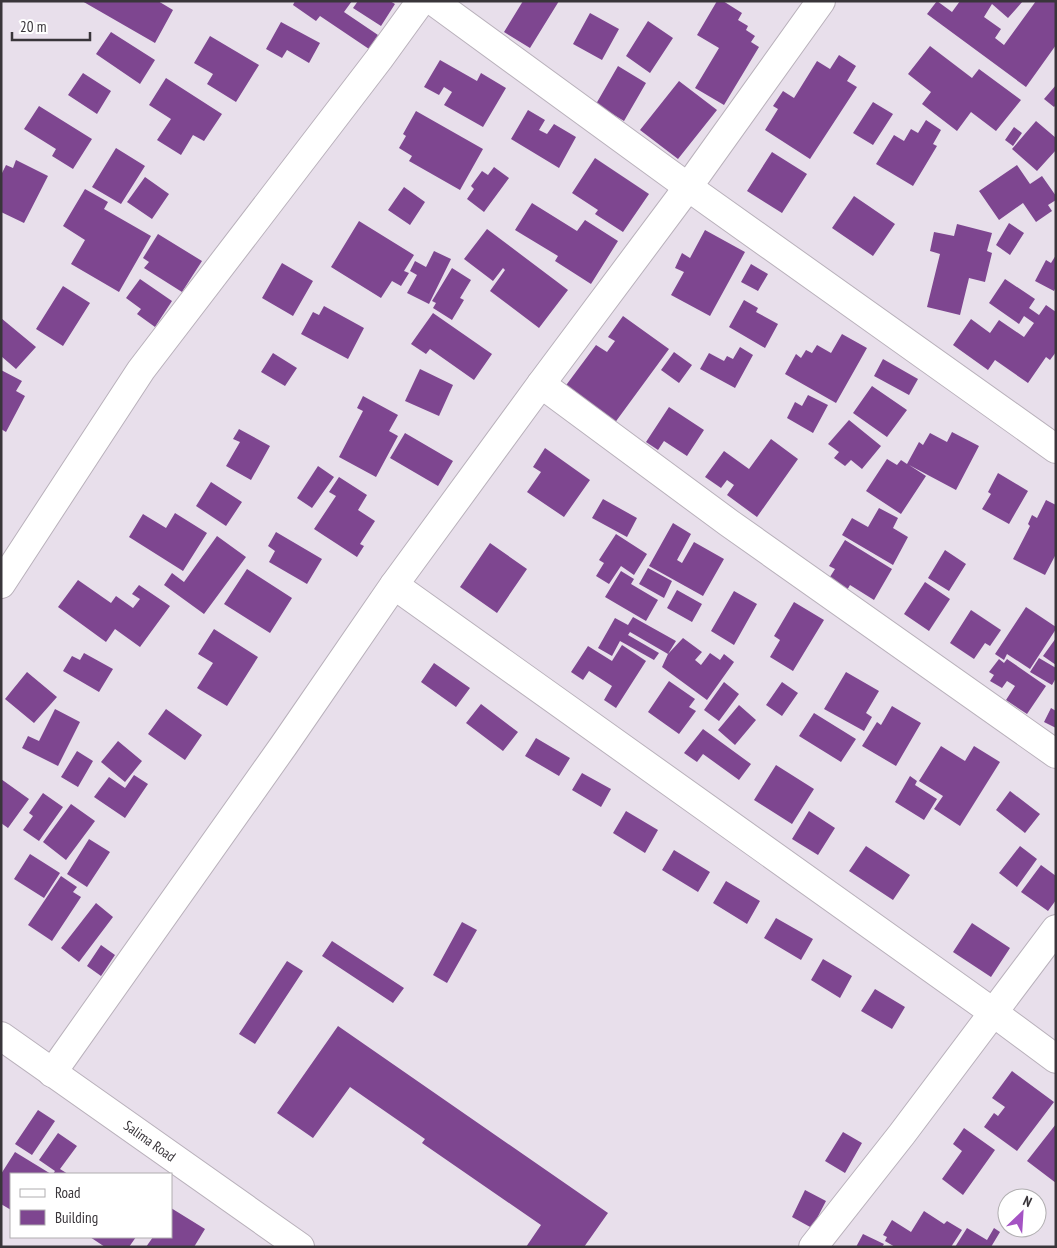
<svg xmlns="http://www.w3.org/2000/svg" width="1057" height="1248" viewBox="0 0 1057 1248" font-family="'PT Sans Narrow',sans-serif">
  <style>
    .building { fill: #7e4690 }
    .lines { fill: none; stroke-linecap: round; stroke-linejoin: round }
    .minor-casing { stroke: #b9b1bb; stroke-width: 30 }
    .minor { stroke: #fff; stroke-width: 28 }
    .labels { text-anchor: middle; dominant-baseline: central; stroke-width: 5; stroke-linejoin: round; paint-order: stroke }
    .street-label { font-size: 14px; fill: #39353a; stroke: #fff }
  </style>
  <rect width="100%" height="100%" fill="#e8dfeb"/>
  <path class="building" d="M82 1H158L173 10 155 43Z
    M295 1H352L344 12 378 35 369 49 320 16 316 21 293 5Z
    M358 1H390L395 4 381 26 353 8Z
    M523 1H559L530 48 504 32Z
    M717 1H723L742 13 738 20 748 26 746 30 755 36 751 42 759 47 724 105 695 88 719 48 697 35Z
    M937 1 952 12 960 1H1023L1008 18 992 4 984 17 1001 29 995 38 1004 45 1036 1H1056V45L1026 87 927 14Z
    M590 13 619 29 602 60 573 44Z
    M648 21 673 38 650 73 626 56Z
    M281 22 320 43 309 63 287 50 282 58 266 49Z
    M111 32 155 60 140 84 96 54Z
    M210 36 259 65 236 102 207 84 213 74 194 63Z
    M930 46 972 78 979 69 1021 100 996 131 971 112 957 131 922 104 931 92 908 74Z
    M839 55 856 66 847 81 857 87 810 159 765 130 778 109 773 106 783 91 794 98 817 61 830 69Z
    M440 60 477 81 481 73 506 88 483 127 444 105 452 92 444 87 439 95 424 87Z
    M618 66 646 83 624 121 596 104Z
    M83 73 111 91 97 114 68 95Z
    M166 78 222 114 204 141 193 135 181 155 157 140 171 119 149 105Z
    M679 81 717 110 678 159 640 130Z
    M1056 85V105L1054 107 1044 99Z
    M873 102 893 114 873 145 853 133Z
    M39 106 92 139 73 169 52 156 56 149 24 129Z
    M528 110 545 120 539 130 547 134 554 124 576 137 559 168 511 139Z
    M416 111 483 149 460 190 409 161 412 156 399 148 406 136 403 134Z
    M926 120 941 130 933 144 937 146 913 186 876 164 894 135 904 141 911 129 918 133Z
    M1036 121 1056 138V150L1037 171 1012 149Z
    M1014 127 1022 133 1013 146 1005 140Z
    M116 148 145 166 121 204 92 187Z
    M772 152 807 174 782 213 747 191Z
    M595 158 649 194 623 232 595 214 598 210 572 193Z
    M16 160 48 176 24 223 1 212V175L6 165 13 168Z
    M1017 165 1030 184 1042 176 1056 196V200L1048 205 1052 211 1036 222 1023 203 999 220 979 191Z
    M494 167 509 178 484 212 467 199 474 189 471 186 482 171 488 175Z
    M145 177 169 194 152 219 127 202Z
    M404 187 425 202 410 225 388 210Z
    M85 189 108 202 104 209 151 236 119 292 71 264 85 240 63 226Z
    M854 196 895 224 873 256 832 228Z
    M532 203 577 231 585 220 618 241 591 284 555 261 558 256 515 230Z
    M359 221 414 255 404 271 409 273 401 286 392 281 381 298 331 267Z
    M1009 223 1024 233 1010 255 996 245Z
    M957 224 992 233 987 251 992 253 985 282 969 278 960 315 927 307 940 254 930 251 934 232 954 236Z
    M487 229 568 290 539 328 490 291 505 270 503 268 493 281 464 259Z
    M705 230 745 252 710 316 671 295 684 272 675 268 682 253 690 258Z
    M158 234 202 261 182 292 144 268 149 262 143 258Z
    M434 251 451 259 429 304 407 293 417 275 410 271 415 261 426 267Z
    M1056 255V287L1054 291 1035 281 1046 260 1051 263Z
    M282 263 313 281 293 316 262 298Z
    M751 264 768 274 758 291 741 282Z
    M452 268 471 280 460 298 464 300 452 320 433 308 436 303 432 301Z
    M140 279 172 301 155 327 137 314 141 309 126 298Z
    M1005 279 1035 299 1029 308 1039 315 1046 305 1056 312V352L1050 360 1046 357 1028 383 995 360 988 370 953 345 971 319 990 333 999 320 1024 337 1034 323 1024 316 1019 324 989 303Z
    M63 286 90 303 63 346 36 329Z
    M744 300 758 308 756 312 778 324 765 348 729 327Z
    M324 306 364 328 348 359 301 334 313 312 319 315Z
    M433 313 492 354 474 380 430 349 426 354 411 344Z
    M623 316 669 349 614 424 564 388 596 345 607 352 615 341 608 337Z
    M1 318 36 347 16 369 1 356Z
    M842 334 867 348 836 403 785 374 796 354 801 358 806 350 812 353 817 345 831 353Z
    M740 347 753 355 735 388 700 369 709 353 724 361 727 356 733 359Z
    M674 352 692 365 679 383 661 370Z
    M273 353 297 368 285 386 261 372Z
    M883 359 918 379 909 395 874 376Z
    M420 369 453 385 439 416 405 401Z
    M1 370 22 381 16 391 25 396 6 432 1 429Z
    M872 386 907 410 887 437 853 413Z
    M808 395 828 405 813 433 787 418 795 402 802 406Z
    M363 396 398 415 389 431 398 436 376 477 339 457 363 411 357 408Z
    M669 407 704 430 687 456 664 441 658 450 646 442Z
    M849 420 881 446 862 469 851 460 845 466 834 458 839 452 828 444Z
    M239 429 270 446 251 480 226 466 240 442 233 439Z
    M952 432 979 446 956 490 909 465 926 476 901 514 866 491 887 459 897 465 901 460 907 464 919 442 923 445 930 433 947 442Z
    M405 433 453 461 438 486 390 458Z
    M771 439 798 459 757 517 727 495 734 485 727 480 721 488 705 477 724 451 749 469Z
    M545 448 590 480 564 517 527 492 541 472 533 467Z
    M318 466 334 477 312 508 297 498Z
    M998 473 1028 491 1009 524 982 509 991 494 988 492Z
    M339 477 367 495 358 510 375 521 360 544 364 546 357 557 314 529 336 496 329 492Z
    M211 482 242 502 226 526 196 506Z
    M603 499 637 518 627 537 592 518Z
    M1046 500 1056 505V554L1045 575 1013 559 1030 526 1028 524 1032 515 1037 518Z
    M879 508 898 518 893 528 908 537 893 565 842 535 852 518 868 527Z
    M175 513 207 533 183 571 129 537 143 514 166 528Z
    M673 523 691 534 677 560 682 563 694 542 724 559 703 596 649 566Z
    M276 532 322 559 307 584 269 562 275 551 268 546Z
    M616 534 647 554 634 575 621 566 609 584 596 576 604 563 599 560Z
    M217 536 246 557 204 614 164 585 172 573 184 582Z
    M845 540 892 569 874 600 850 585 846 592 828 580 835 569 829 566Z
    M490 543 527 569 497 613 460 587Z
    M945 550 966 564 949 591 928 578Z
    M648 568 672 581 664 598 639 584Z
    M247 569 292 598 270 633 224 604Z
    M621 571 634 579 631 584 658 600 646 621 605 597Z
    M78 580 111 603 116 596 133 608 140 599 132 594 139 585 170 606 140 647 115 629 106 642 58 607Z
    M925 582 950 599 929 631 904 614Z
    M677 590 702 604 692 622 667 608Z
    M734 591 757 604 734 645 711 631Z
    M794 602 824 620 793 671 770 657 780 640 774 636Z
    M1026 607 1056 627V629L1030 669 1007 654 1004 660 995 654Z
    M971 610 1001 630 990 646 985 643 974 659 950 643Z
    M633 617 676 641 668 654 630 632 628 635 659 653 654 660 620 641 612 656 598 648 615 618 628 625Z
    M214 629 258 657 227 706 197 688 213 663 198 654Z
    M683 638 702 652 695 660 701 665 710 653 720 660 724 654 734 662 707 700 662 667 668 654Z
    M1056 638V665L1043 656Z
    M622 645 646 661 616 708 604 700 612 686 589 671 583 680 571 672 588 646 612 661Z
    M84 653 113 669 99 692 63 671 72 656 80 660Z
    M1039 658 1056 668V678L1052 685 1030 672Z
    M999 659 1004 663 1007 659 1046 686 1027 714 1006 700 1015 686 1007 681 1002 688 990 681 994 675 989 672Z
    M434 663 470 688 456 707 421 682Z
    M27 672 57 697 34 723 5 699Z
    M846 672 879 691 866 713 872 717 864 731 824 709Z
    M669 681 695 699 689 707 696 711 679 734 648 712Z
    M724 682 739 694 719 721 704 710Z
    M782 682 798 693 782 716 766 705Z
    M481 704 518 732 503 751 466 723Z
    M739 705 756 720 735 745 718 730Z
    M892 706 921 723 896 766 862 746 877 722 881 725Z
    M1051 708 1056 711V728L1044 722Z
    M55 709 80 722 58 766 22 748 28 736 39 741Z
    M166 709 202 735 185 760 148 734Z
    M814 713 856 739 841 762 799 736Z
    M703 729 751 764 739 780 703 754 697 762 684 753Z
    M536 738 570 758 559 776 525 756Z
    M118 741 142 761 125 782 101 762Z
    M941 746 965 761 974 746 1000 762 960 826 934 809 943 796 919 781Z
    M77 751 93 761 78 787 61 777Z
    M776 765 814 789 792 824 754 800Z
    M582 773 611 789 601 807 572 790Z
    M134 775 148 784 125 818 94 797 109 777 125 788Z
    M910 776 917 781 915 785 937 799 924 820 895 802Z
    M1 779 29 799 8 828 1 823Z
    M1010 791 1040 814 1025 833 996 810Z
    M43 793 63 807 39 841 23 830 33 816 29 813Z
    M71 804 95 821 66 860 43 842Z
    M626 811 658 830 645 853 613 833Z
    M809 811 835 828 818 855 792 839Z
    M89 839 110 852 87 887 67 874Z
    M866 846 910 875 893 900 849 871Z
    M1020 846 1037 859 1017 887 999 873Z
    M674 850 710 872 698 892 662 870Z
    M30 854 60 873 44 898 14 879Z
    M1041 865 1056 876V900L1048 911 1021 892Z
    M61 876 77 887 73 892 81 897 52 941 28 925Z
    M726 881 760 901 747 924 713 903Z
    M96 903 113 917 79 962 61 948Z
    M776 918 813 939 801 960 764 938Z
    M462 922 477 930 447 983 433 975Z
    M972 923 1010 948 991 977 953 952Z
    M332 941 404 988 393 1003 322 956Z
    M101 945 115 955 101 976 87 966Z
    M823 959 852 976 840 998 811 980Z
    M287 961 303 971 255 1044 239 1034Z
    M875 989 905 1007 892 1029 861 1011Z
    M338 1026 608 1213 584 1247H526L541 1225 422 1143 425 1139 350 1087 313 1138 277 1113Z
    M1012 1071 1054 1102 1017 1151 984 1127 994 1113 998 1116 1005 1107 992 1098Z
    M38 1110 55 1121 32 1155 15 1144Z
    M1056 1124V1183L1027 1161Z
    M964 1128 995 1150 963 1195 942 1179 962 1151 953 1144Z
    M843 1132 862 1143 845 1173 825 1161Z
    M58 1133 77 1146 60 1169 68 1174H53L55 1171 39 1160Z
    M15 1152 51 1174H11V1210L1 1204V1174Z
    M805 1190 826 1201 812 1228 792 1217Z
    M171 1208 205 1229 194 1247H146L153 1237H171Z
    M924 1211 944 1224 947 1221 962 1230 951 1247H895L885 1241 887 1237 883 1235 892 1220 911 1232Z
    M967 1228 987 1240 994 1228 1000 1232 991 1247H955Z
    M863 1234 884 1244 882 1247H856Z
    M90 1237H136L129 1247H105Z"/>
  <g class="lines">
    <g class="minor-casing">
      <g id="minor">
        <path d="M433 1 688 187 1056 449"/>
        <path d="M541 384 729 523 1056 754"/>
        <path d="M1 584 141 370 379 59 421 1"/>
        <path d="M394 585 994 1013 1056 1059"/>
        <path id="s1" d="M1 1036 300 1247"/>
        <path d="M52 1073 284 745 394 585 541 384 688 187 821 1"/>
        <path d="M813 1247 902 1134 1056 929"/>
      </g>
    </g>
    <use href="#minor" class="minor"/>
  </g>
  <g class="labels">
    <g class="street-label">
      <text stroke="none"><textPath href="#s1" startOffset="182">Salima Road</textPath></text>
    </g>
  </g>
  <rect width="1057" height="1248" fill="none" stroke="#39353a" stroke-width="5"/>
  <rect x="10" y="1173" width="162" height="65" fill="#ffffff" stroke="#b0aeb0"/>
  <rect x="20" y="1189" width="25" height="8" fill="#ffffff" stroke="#b0aeb0"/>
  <text x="55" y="1198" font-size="15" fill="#39353a">Road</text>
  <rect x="20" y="1210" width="25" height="15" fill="#7e4690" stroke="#b0aeb0"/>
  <text x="55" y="1223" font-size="15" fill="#39353a">Building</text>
  <g transform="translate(1022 1213) rotate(25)"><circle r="24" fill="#ffffff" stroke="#b0aeb0"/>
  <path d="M0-4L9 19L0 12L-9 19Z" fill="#a453c3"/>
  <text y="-8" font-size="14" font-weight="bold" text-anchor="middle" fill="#39353a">N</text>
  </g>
  <path d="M12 32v8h78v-8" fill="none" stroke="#39353a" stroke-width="2.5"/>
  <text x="20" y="32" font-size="15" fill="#39353a" stroke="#ffffff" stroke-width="4" paint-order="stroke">20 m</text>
</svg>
